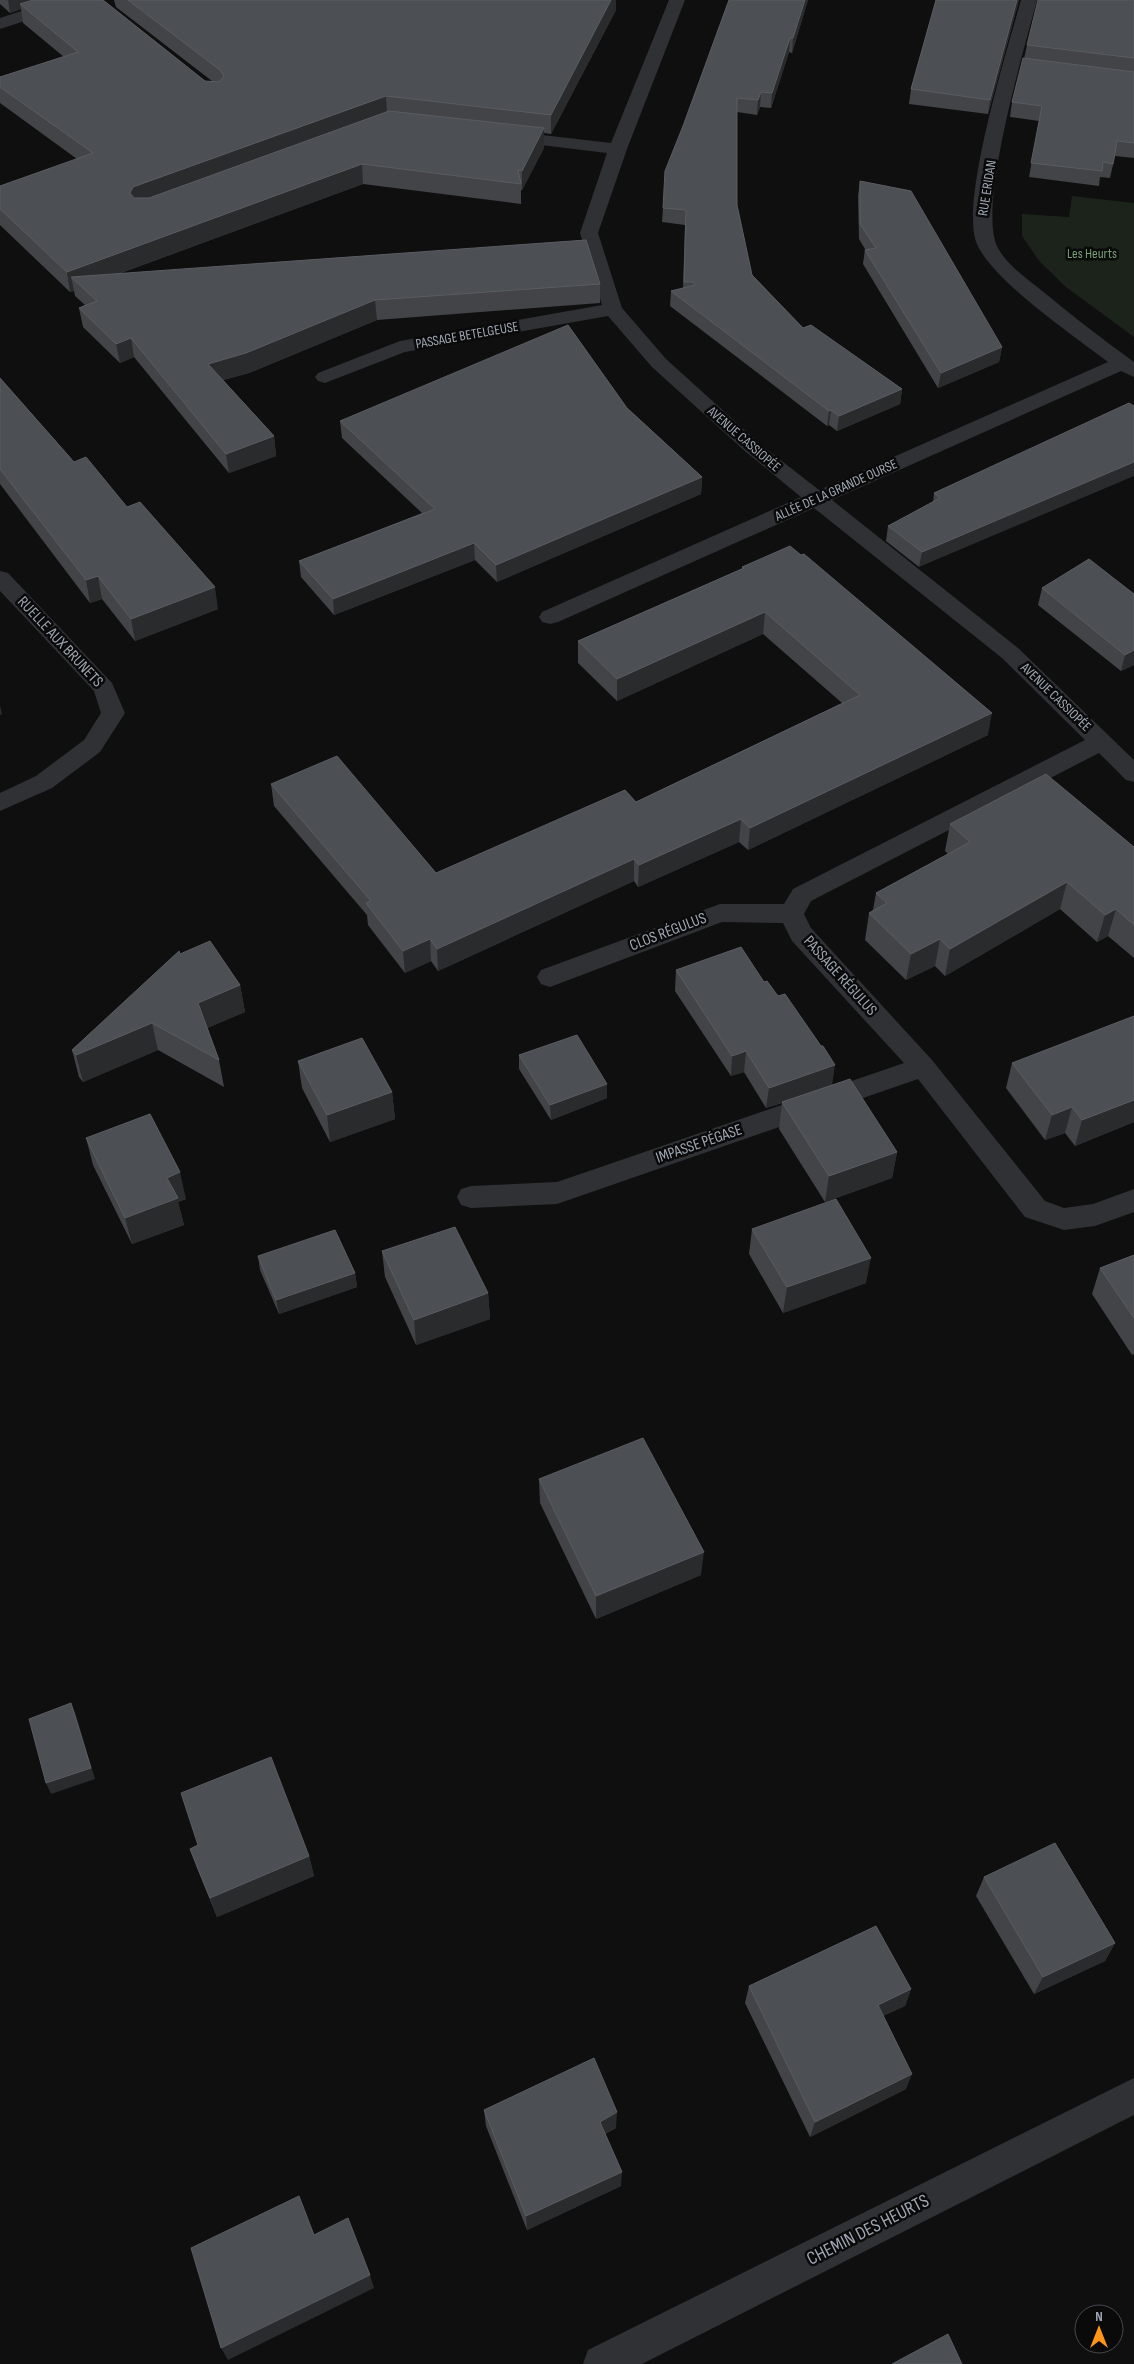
<svg xmlns="http://www.w3.org/2000/svg" width="1134" height="2364" viewBox="0 0 1134 2364" font-family="'Sofia Sans Condensed',sans-serif">
  <style>
    .green { fill: #1b231b }
    .lines { fill: none; stroke-linecap: round; stroke-linejoin: round }
    .minor { fill: #2f3135; fill-rule: evenodd }
    .wall { fill: #424448 }
    .shaded-wall { fill: #292b2d }
    .building { fill: #4c4f53; stroke: #595d62 }
    .labels { text-anchor: middle; dominant-baseline: central; stroke-width: 5; stroke-linejoin: round; paint-order: stroke }
    .far-street-label { font-size: 14px; fill: #9ea7b2; stroke: #0a0a0b }
    .far-park-label { font-size: 14px; fill: #769f74; stroke: #0a0a0b }
    .street-label { font-size: 16px; fill: #9ea7b2; stroke: #0a0a0b }
    .near-street-label { font-size: 19px; fill: #9ea7b2; stroke: #0a0a0b }
  </style>
  <rect width="100%" height="100%" fill="#0f0f10"/>
  <path class="green" d="M1072 196 1134 203V337L1066 287 1040 262 1022 236V214L1069 217Z"/>
  <g class="lines">
    <path class="minor" d="M55 0H79L77 4 0 29V18Z
      M669 0H685L627 149 598 233 622 308 666 359 760 444 819 490 1108 362C1074 336 993 281 977 244 959 204 1008 47 1021 0H1037C1025 47 976 209 998 248 1007 265 1026 278 1041 290 1071 315 1102 339 1134 362V377L1121 371 832 500 1018 648 1134 760V782L1126 780 1099 753 811 901 804 914 811 928 932 1060 1045 1201 1064 1208 1093 1204 1134 1189V1212L1095 1226 1064 1230 1025 1217 918 1079 557 1204 471 1208 461 1205 457 1197 461 1189 471 1186 557 1182 904 1063 792 941 783 923 722 922 550 987 541 984 537 977 541 970 720 904H784L793 889 1085 740 1002 658 814 508 558 622 550 624 542 622 539 617 542 612 801 497 746 452 652 367 608 316 405 352 325 383 318 381 315 377 318 373 400 341 602 305 580 233 607 153 507 141 501 140 498 136 501 132 507 131 611 143Z
      M0 571 8 573 112 683 125 713 100 752 52 788 0 811V793L36 776 84 740 101 713 94 691 0 591Z
      M1134 2078V2115L642 2364H583L588 2350Z"/>
  </g>
  <path class="wall" d="M0 0H103L205 81H212L116 7 114 0H616V10L551 134 544 133V148L522 190H521V204L363 184 121 273 600 284V303L377 320 249 373 223 380 274 436 276 456 229 473 134 357 120 363 83 327 79 308 85 305 75 296 74 291 70 292 0 225V186L77 159 0 103V77L64 57 23 23 21 9 10 13 0 4Z
    M729 0H808L792 53 789 52 771 108 760 107 757 115 737 112V205L752 275 803 328 902 389 900 404 837 431 829 425 827 426 670 306 671 291 683 288 685 225 662 222 663 208 683 126Z
    M936 0H1019L988 114 909 104 911 89Z
    M1134 0V158L1115 156 1110 178 1100 177 1099 186 1029 177 1039 121 1010 117 1012 102 1024 59 1027 45Z
    M860 181 1002 347 999 362 938 388 863 264 865 249 859 239 858 196Z
    M0 378 74 462 127 507 218 609 135 641 102 599 90 603 0 484Z
    M1134 406 919 567 886 541 888 526 933 502 934 493Z
    M627 408 702 477 701 494 497 582 475 560 334 615 301 577 299 561 422 513 342 438 340 421Z
    M742 567 988 735 748 850 739 842 638 887 634 881 438 971 431 961 405 973 368 925 367 915 274 806 271 784 436 873 636 802 842 703 763 634 617 701 578 663V641L742 569Z
    M1042 588 1134 594V665L1121 671 1038 605Z
    M950 824 1134 847V958L1108 936 1097 942 1060 909 945 976 935 966 906 980 865 940 869 913 873 910 876 893 948 854 945 851Z
    M180 954 240 985 245 1012 207 1028 219 1060 224 1087 158 1050 83 1082 79 1077 72 1050Z
    M676 970 832 1085 897 1152 892 1178 825 1202 779 1129 782 1103 766 1108 744 1072 731 1076 675 991Z
    M1134 1016V1122L1075 1146 1065 1133 1045 1140 1006 1088 1012 1063Z
    M519 1055 607 1098 551 1120 519 1069Z
    M298 1061 392 1092 395 1119 330 1142 302 1088Z
    M86 1138 186 1199 178 1202 184 1225 132 1244 93 1165Z
    M752 1229 866 1283 783 1313 749 1254Z
    M382 1251 488 1293 490 1319 416 1345 385 1277Z
    M1134 1255V1354L1132 1355 1092 1294 1100 1268Z
    M258 1256 355 1273 357 1287 279 1314 260 1270Z
    M539 1479 701 1575 596 1619 540 1503Z
    M198 1845 309 1856 314 1876 217 1917 197 1868 190 1849Z
    M984 1877 1115 1943 1105 1961 1034 1994 976 1896Z
    M749 1986 911 1989 905 2006 883 2016 906 2089 810 2137 745 2003Z
    M484 2110 616 2128 605 2134 621 2186 527 2230 486 2126Z"/>
  <path class="shaded-wall" d="M8 0H49L20 4 21 9 10 13Z
    M608 0H616V10L551 134V115Z
    M805 0H808L792 53 793 38Z
    M1017 0H1019L988 114 990 100Z
    M790 38 789 52 771 108 772 93Z
    M761 92 760 107 757 115 758 100Z
    M386 96 387 115 133 213 130 193 133 187Z
    M544 128V148L522 190V171Z
    M362 164 363 184 82 287 71 277 74 291 70 292 67 272Z
    M375 300 377 320 249 373 211 383 208 364Z
    M131 338 134 357 120 363 116 344Z
    M1002 347 999 362 938 388 941 373Z
    M902 389 900 404 837 431 839 416Z
    M831 410 829 425 827 426 829 411Z
    M274 436 276 456 229 473 226 454Z
    M1134 462V476L919 567 922 552Z
    M702 477 701 494 497 582 496 565Z
    M474 543 475 560 334 615 333 599Z
    M98 576 102 599 90 603 86 580Z
    M215 587 218 609 135 641 131 619Z
    M765 612 763 634 617 701V679Z
    M1134 650V665L1121 671 1125 655Z
    M0 705 2 714 0 715Z
    M992 713 988 735 748 850 750 828Z
    M741 819 739 842 638 887 639 865Z
    M634 859V881L438 971 437 949Z
    M1067 882 1060 909 945 976 950 949Z
    M1116 909 1108 936 1097 942 1105 915Z
    M430 939 431 961 405 973 403 951Z
    M940 939 935 966 906 980 911 954Z
    M240 985 245 1012 203 1030 198 1003Z
    M152 1023 158 1050 83 1082 76 1055Z
    M746 1051 744 1072 731 1076 732 1056Z
    M835 1065 832 1086 766 1108 769 1088Z
    M607 1084V1098L551 1120 550 1105Z
    M392 1092 395 1119 330 1142 327 1115Z
    M1134 1100V1122L1075 1146 1082 1120Z
    M1072 1107 1065 1133 1045 1140 1052 1115Z
    M897 1152 892 1178 825 1202 829 1176Z
    M180 1172 186 1199 178 1202 184 1225 132 1244 125 1218 167 1178Z
    M871 1258 866 1283 783 1313 787 1287Z
    M355 1273 357 1287 279 1314 276 1300Z
    M488 1293 490 1319 416 1345 414 1320Z
    M704 1552 701 1575 596 1619V1596Z
    M71 1703 76 1715 95 1779 51 1794 46 1783Z
    M309 1856 314 1876 217 1917 210 1898Z
    M1115 1943 1105 1961 1034 1994 1043 1977Z
    M911 1989 905 2006 872 2021 878 2005Z
    M912 2074 906 2089 810 2137 815 2122Z
    M617 2112 616 2128 599 2137 600 2122Z
    M622 2172 621 2186 527 2230 526 2216Z
    M370 2275 374 2288 228 2360 221 2348Z"/>
  <path class="building" d="M33 0H103L205 81 219 82 224 76 220 70 128 0H611L551 115 386 96 133 187 130 193 134 198H149L389 111 544 128 522 171 518 170 521 184 362 164 67 272 0 209V186L93 153 0 87V77L78 52 20 4Z
    M729 0H805L793 38H790L772 93 761 92 758 100 737 98V205L752 275 803 328 811 325 902 389 839 416 831 410 829 411 671 291 695 285 693 282H684L686 210 663 208 665 171 683 126Z
    M936 0H1017L990 100 911 89Z
    M1038 0H1134V58L1027 45Z
    M1023 58 1134 72V143L1117 141 1113 164 1103 162 1102 171 1031 163 1042 106 1012 102Z
    M860 181 911 191 1002 347 941 373 865 250 876 248 860 224Z
    M586 240 600 284 375 300 246 353 208 364 274 436 226 454 131 338 116 344 79 308 97 301 71 277Z
    M568 325 627 408 702 477 496 565 474 543 333 599 299 561 435 509 340 421Z
    M0 378 74 462 86 457 127 507 140 502 215 587 131 619 98 576 86 580 0 469Z
    M1129 403 1134 406V462L922 552 888 526 940 498 934 493Z
    M790 546 801 555 804 554 992 713 750 828 741 819 639 865 634 859 437 949 430 939 403 951 366 903 371 901 271 784 337 756 436 873 625 790 636 802 860 695 765 612 617 679 578 641 744 568 742 567Z
    M1089 559 1134 594V650L1125 655 1042 588Z
    M1046 774 1134 847V925L1116 909 1105 915 1067 882 950 949 940 939 911 954 869 913 887 903 876 893 970 842 950 824Z
    M210 941 240 985 198 1003 219 1060 152 1023 76 1055 72 1050 179 951 180 954Z
    M741 947 764 982 767 981 778 996 785 994 821 1046H823L835 1065 769 1088 746 1051 732 1056 676 970Z
    M1134 1016V1100L1082 1120 1072 1107 1052 1115 1012 1063Z
    M577 1035 607 1084 550 1105 519 1055Z
    M362 1038 392 1092 327 1115 298 1061Z
    M850 1079 897 1152 829 1176 782 1102Z
    M150 1114 180 1172 167 1178 178 1198 125 1218 86 1138Z
    M836 1199 871 1258 787 1287 752 1229Z
    M455 1227 488 1293 414 1320 382 1251Z
    M335 1230 355 1273 276 1300 258 1256Z
    M1134 1255V1318L1100 1268Z
    M643 1438 704 1552 596 1596 539 1479Z
    M71 1703 91 1768 46 1783 29 1719Z
    M271 1757 309 1856 210 1898 190 1849 198 1845 181 1793Z
    M1055 1843 1115 1943 1043 1977 984 1877Z
    M876 1926 911 1989 878 2005 912 2074 815 2122 749 1986Z
    M594 2058 617 2112 600 2122 622 2172 526 2216 484 2110Z
    M299 2196 314 2235 348 2218 370 2275 221 2348 191 2248Z
    M948 2334 962 2364H892Z"/>
  <g class="labels">
    <g class="far-street-label">
      <text transform="translate(987 188) rotate(-81)">RUE ERIDAN</text>
      <text transform="translate(467 335) rotate(-10)">PASSAGE BETELGEUSE</text>
      <text transform="translate(744 439) rotate(41)">AVENUE CASSIOPÉE</text>
      <text transform="translate(836 490) rotate(-24)">ALLÉE DE LA GRANDE OURSE</text>
      <text transform="translate(1056 697) rotate(44)">AVENUE CASSIOPÉE</text>
    </g>
    <g class="far-park-label">
      <text x="1092" y="253">Les Heurts</text>
    </g>
    <g class="street-label">
      <text transform="translate(60 642) rotate(47)">RUELLE AUX BRUNETS</text>
      <text transform="translate(668 932) rotate(-21)">CLOS RÉGULUS</text>
      <text transform="translate(840 976) rotate(48)">PASSAGE RÉGULUS</text>
      <text transform="translate(699 1144) rotate(-19)">IMPASSE PÉGASE</text>
    </g>
    <g class="near-street-label">
      <text transform="translate(868 2230) rotate(-27)">CHEMIN DES HEURTS</text>
    </g>
  </g>
  <g transform="translate(1099 2329)"><circle r="24" fill="#0a0a0b" stroke="#45494e"/>
  <path d="M0-4L9 19L0 12L-9 19Z" fill="#fe9519"/>
  <text y="-8" font-size="14" font-weight="bold" text-anchor="middle" fill="#9ea7b2">N</text>
  </g>
</svg>
